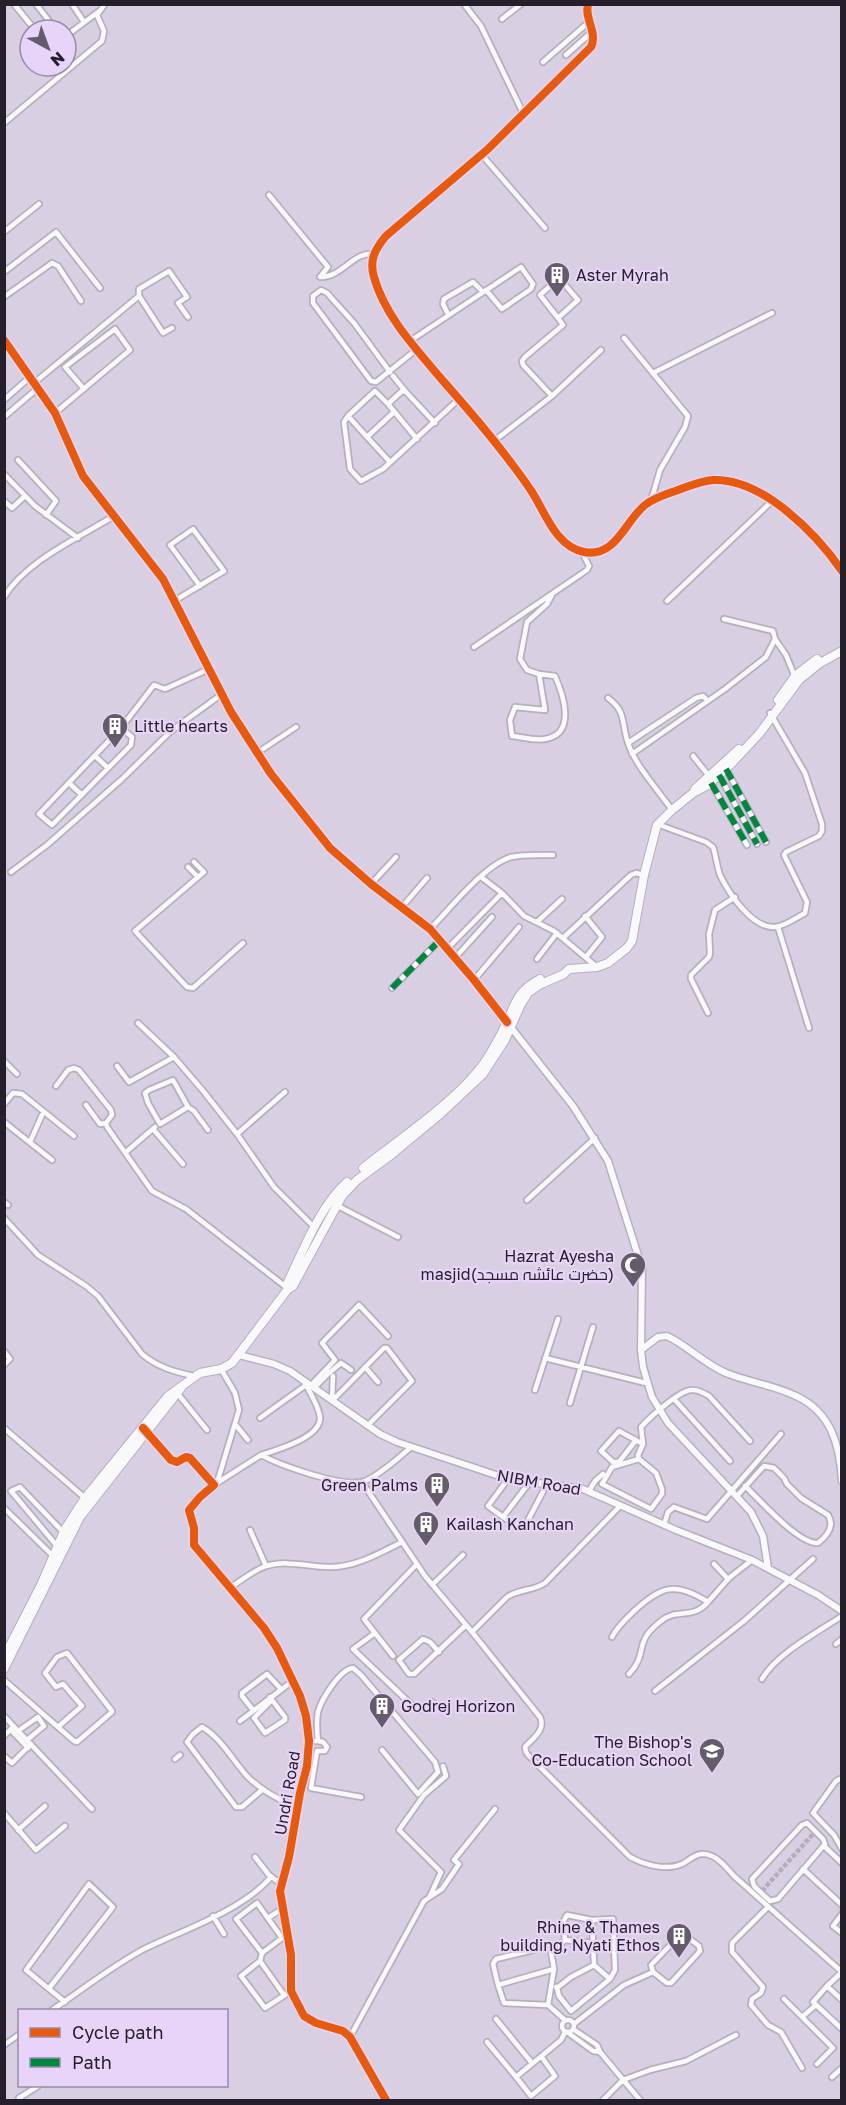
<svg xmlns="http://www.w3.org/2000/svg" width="846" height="2105" viewBox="0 0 846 2105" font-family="'Golos Text',Cairo,sans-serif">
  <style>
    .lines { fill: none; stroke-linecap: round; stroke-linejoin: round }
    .street-tunnel { stroke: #b5acbe; stroke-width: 4.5; stroke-dasharray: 4.5 2; stroke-linecap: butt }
    .street-casing { stroke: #b7afbf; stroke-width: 8 }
    .secondary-casing { stroke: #b7afbf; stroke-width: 9 }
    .highway-casing { stroke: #b7afbf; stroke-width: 10 }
    .street { stroke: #f9f8fb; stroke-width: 4.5 }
    .secondary { stroke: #f9f8fb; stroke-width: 6 }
    .highway { stroke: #f9f8fb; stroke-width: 8 }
    .quiet { stroke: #00873e; stroke-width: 6; stroke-dasharray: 12 6; stroke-linecap: butt }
    .cycleway-casing { stroke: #e7d4f8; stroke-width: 11 }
    .cycleway { stroke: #e8590c; stroke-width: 8 }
    .labels { text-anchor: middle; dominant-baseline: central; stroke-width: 4.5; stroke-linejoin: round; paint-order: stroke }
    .poi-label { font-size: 16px; fill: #251e2b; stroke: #e7d4f8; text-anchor: start }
    .street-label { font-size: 16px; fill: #251e2b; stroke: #e7d4f8 }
  </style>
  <rect width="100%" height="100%" fill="#d9cfe3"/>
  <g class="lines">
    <path class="street-tunnel" d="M762 1891 814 1833"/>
    <g class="street-casing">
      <path id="street" d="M14 4 35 30
        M36 4 56 30
        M72 4 84 22
        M464 4 481 26 523 113
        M588 4C584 19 598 32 591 47L488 149 386 236C375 249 369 260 374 277 385 317 418 351 444 382 475 417 506 453 532 492 545 512 556 547 584 552 616 558 625 521 645 505 655 497 667 494 678 490 690 486 700 481 713 480 762 478 816 533 842 571
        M502 19 521 4
        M66 36 98 12
        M566 55 593 31
        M543 62 590 21
        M4 123 102 41 104 31 97 15 105 4
        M482 155 545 228
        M269 195 328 267 320 277C342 278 353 251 374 254
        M4 232 39 204
        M4 272 56 232 100 288
        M139 296V289L169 271 187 297 178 303 188 317
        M4 297 52 263 58 266 81 301
        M448 314 443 304 444 299 473 282 483 292
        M624 338 688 416 685 427 660 470 651 501
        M4 340 55 413 83 476 163 579 231 712 271 774 330 848 371 884 430 929 474 980 507 1022
        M410 341 521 267 533 284 531 289 502 309 486 290
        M390 372 354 323 327 293 321 290 313 296V303L371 381 376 382 417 349
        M653 373 772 313
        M393 376 406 392
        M34 383 139 296 163 333 172 328
        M552 396 601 350
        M4 400 30 377
        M388 404 375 391 348 416 367 437 394 412
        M55 413 130 350 115 329 65 367 84 389
        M348 416 344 422 350 469 361 481 383 469 459 399
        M4 417 38 388
        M367 437 390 462
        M417 439 388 404 402 391 406 392 435 423
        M494 441 552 396 523 365 522 361 525 357 563 325 558 318 578 300 559 278 540 295 558 318
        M18 460 56 501 46 515
        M5 475 35 506 78 538
        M4 501 12 508 25 496
        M4 597C26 561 78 538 114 516
        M174 601 224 571 193 529 170 545 200 586
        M667 601 772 501
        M724 619 773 631 775 639 786 655 795 677
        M474 647 587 570 589 566 582 552
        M539 674 555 676C563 694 577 734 545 739 535 741 522 737 512 736L510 720 515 707 545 710Z
        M539 674 527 670 520 659 527 622 547 604 552 595
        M608 698C627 712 621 723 628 743 635 765 658 790 672 810
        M121 728 132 737 131 745 52 825 39 814 121 728 154 685 165 689 209 669
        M628 743 696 698 703 696 708 701
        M257 753 296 727
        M632 754 725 689 766 657 775 639
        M95 756 108 768
        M693 756 709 776
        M726 769 766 842
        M719 775 757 844
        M69 783 82 795
        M711 783 747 845
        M657 824 706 842 713 847C716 856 717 867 720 875 729 894 753 929 775 927 785 926 796 918 805 913L807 902 784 855 786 852 819 836 822 831V824L805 773 770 713
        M194 862 204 872 135 931 187 987 193 988 243 943
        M188 867 198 877
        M11 872 47 845 122 779 171 731 222 694
        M481 877 502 893 524 916 554 931 597 967
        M371 884 396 857
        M402 907 427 878
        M585 916 602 937 586 957
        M537 922 562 899
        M778 927 809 1028
        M430 929C450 909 484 865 511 857 524 854 540 855 553 855
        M563 938 631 875 636 873 644 875
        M447 949 502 893
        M455 958 492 917
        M537 959 557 933
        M474 980 519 927
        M392 988 440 940
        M708 1013 691 979V975L709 957 710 953 709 934 715 910 735 897
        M138 1023 174 1057 204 1092 237 1134 274 1187 315 1228
        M4 1061 17 1074
        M117 1066 129 1082 174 1057
        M56 1086 68 1070 74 1068 79 1070 111 1110 112 1115 106 1123 107 1127 152 1191 186 1209 286 1287
        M4 1104 13 1093 22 1094 74 1136
        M86 1105 100 1124 106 1123
        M188 1107 173 1080 149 1090 145 1093 148 1103 160 1124 188 1107 194 1111 208 1130
        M4 1122 52 1160
        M153 1129 183 1164
        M237 1134 285 1092
        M30 1142 42 1115
        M126 1152 155 1127
        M527 1200 595 1138
        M4 1202 8 1205
        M336 1205 398 1237
        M4 1218 38 1255 86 1286 98 1296 142 1354C157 1367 175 1372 194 1376
        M4 1351 10 1359 4 1365
        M545 1358 646 1383
        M365 1367 378 1382
        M329 1373 341 1363 351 1370
        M311 1385 335 1360 322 1343 359 1305 388 1336
        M314 1388 329 1373 327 1371
        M535 1390 558 1319
        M178 1394 207 1430
        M332 1399 333 1376
        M674 1399 730 1461
        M333 1400 384 1348H387L412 1381 368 1425
        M570 1403 593 1327
        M260 1418 306 1385
        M235 1424 248 1440
        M4 1428 85 1498
        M145 1431 171 1460 177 1462 186 1457 190 1458 214 1485 200 1497 189 1510 194 1528V1545L264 1628 277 1648 300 1696 306 1716 309 1741 307 1766 300 1793 289 1857 280 1891 291 1955V1991L304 2016 316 2023 343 2031 350 2037 386 2100
        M636 1440 619 1462H613L601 1451 619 1431 643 1444
        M261 1455C277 1450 319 1438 320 1419 320 1408 310 1393 305 1383
        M639 1459 612 1467 602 1484 651 1509 662 1494V1489L656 1473 639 1459 638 1455 643 1444 641 1427C650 1417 679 1391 691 1390 698 1389 704 1393 709 1396L750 1441
        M362 1482 425 1576 472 1632 540 1717C546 1730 533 1738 525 1747L526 1752 529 1756 630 1857C645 1865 666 1871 682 1864 688 1861 696 1853 703 1854 716 1854 726 1867 734 1876L842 1972
        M217 1483 239 1410 235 1393 221 1369
        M529 1483 503 1517 520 1527 526 1524 547 1484
        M214 1485 261 1455C280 1465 345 1489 365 1481 381 1474 397 1459 410 1448
        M589 1491 595 1481 603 1474
        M737 1496 764 1466 774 1468 784 1478 787 1484 801 1498 828 1515C835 1526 827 1536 818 1543 798 1544 761 1501 745 1486
        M4 1508 53 1556
        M503 1517 488 1506 508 1479
        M664 1525 668 1512 674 1507 707 1519 781 1434
        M250 1530 266 1566
        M57 1546 11 1491 20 1487 63 1532
        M714 1564 728 1579
        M432 1585 463 1555
        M229 1588C241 1581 252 1571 266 1566 286 1560 306 1566 327 1567 354 1568 378 1554 402 1542
        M472 1632 507 1597C519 1589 533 1591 545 1583L620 1506
        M375 1633 353 1649 416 1709 420 1710 432 1702
        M612 1637C617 1627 625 1620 633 1612 661 1586 675 1581 708 1602L729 1578 752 1560
        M836 1644 842 1639
        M439 1652 430 1642 423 1639 399 1660 409 1674H414L466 1625
        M393 1656 364 1619 417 1564
        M629 1674C645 1657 638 1648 647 1635 650 1630 656 1625 661 1621 676 1608 693 1620 708 1602
        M762 1679C776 1654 818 1632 842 1616
        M4 1680 74 1741 77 1742 112 1712V1711L67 1653 57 1657 45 1673 56 1687 63 1684 82 1706 59 1726
        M655 1691 744 1621 813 1559
        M270 1697 272 1700 254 1718 265 1733 285 1720V1717L272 1700
        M253 1710 242 1696V1693L267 1674 281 1689
        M4 1716 92 1809
        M240 1721 294 1680
        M11 1730 28 1748
        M18 1731 38 1717 44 1726 27 1740
        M4 1736 12 1728
        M309 1741H318C317 1731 316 1722 318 1712 321 1700 340 1669 353 1668L361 1675 435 1762 438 1772 418 1794 382 1750
        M318 1741 323 1742 327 1747 325 1751H317L311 1788 361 1797
        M4 1756 12 1763 31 1744
        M175 1759 180 1755
        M842 1778 836 1781 813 1813 834 1835 842 1849
        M263 1789 242 1807H236L187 1742 193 1734 202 1727C221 1738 232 1759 246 1775 260 1790 279 1800 298 1808
        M4 1813 36 1850 65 1826
        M807 1823 823 1839 825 1844 778 1899 770 1901 754 1886 752 1879 802 1825Z
        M18 1830 45 1806
        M824 1846 842 1863
        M255 1857 269 1875 281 1884
        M803 1869 842 1905
        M430 1896 441 1872 399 1830 424 1795 446 1776 443 1766
        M768 1907 732 1943V1952L763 1987 761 1993 752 1999 751 2005 768 2025 781 2032 802 2068
        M842 1914 833 1926 842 1933
        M213 1916 224 1934
        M268 1918 282 1909
        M592 1920 594 1965 610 1979
        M682 1933 699 1946 700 1951 671 1983H667L653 1972 651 1965Z
        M550 1946 562 1943 565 1940 592 1943
        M262 1953 236 1919 257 1903 282 1938 262 1953 260 1961 241 1976 265 2008 291 1991
        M260 1961 284 1995
        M554 1969 498 1985 504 2003 548 2005 565 2020
        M842 1972 827 1986 842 2000
        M498 1985 493 1964 496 1959 550 1946 554 1969 548 2005
        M827 1986 813 2002 842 2029
        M50 1987 113 1907 89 1884 26 1970 65 2002
        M556 1987 557 1988 571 1977 594 1965
        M557 1988 559 1996 571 2011 610 1979 615 1970 613 1919 592 1920 567 1915 563 1922 565 1940
        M784 1999 833 2048 817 2064
        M52 2010C82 1990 112 1966 144 1949 183 1930 243 1910 271 1877
        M802 2017 816 2005
        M496 2019 532 2063
        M562 2026a6 6 0 1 1 12 0a6 6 0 1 1-12 0Z
        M574 2024 624 1985 653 1972
        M573 2029 597 2045 600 2052 640 2100
        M567 2032 593 2051 600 2052
        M350 2037 424 1901 442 1889 459 1864 454 1860 495 1809
        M487 2042 516 2077 561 2040 565 2032
        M4 2045 20 2034
        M516 2077 531 2096 555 2076 541 2056
        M832 2077 842 2068
        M19 2098 38 2086
        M603 2100 623 2080 650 2070 686 2061 736 2035"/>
    </g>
    <g class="secondary-casing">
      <path id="secondary" d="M509 1025 573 1106 608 1161 642 1268 641 1350 643 1367 652 1397 668 1423 751 1512 763 1536 768 1568
        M641 1350 658 1337 667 1336C688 1346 703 1363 726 1373 748 1382 774 1385 796 1396 831 1412 840 1445 842 1481
        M239 1355 274 1364 290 1371 380 1434 397 1442 508 1479 583 1489 676 1530 752 1560 818 1595 842 1611"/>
    </g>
    <g class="highway-casing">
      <path id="highway" d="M778 700 795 676 817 659
        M694 792 695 789 739 749
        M363 1168C402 1137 464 1097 490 1054 497 1042 504 1030 509 1017 517 998 520 990 540 979
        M288 1289 287 1284C303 1251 320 1206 347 1182
        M4 1657 41 1585 65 1529 85 1498 168 1396 200 1373 221 1369 232 1363 288 1289 293 1286 342 1196 357 1180 391 1155 438 1116 483 1074 505 1040 521 1004 528 993 539 985 564 974 569 969 597 967 608 963 627 948 632 941 644 875 657 825 672 810 693 793 708 785 731 764 759 734 799 680 820 663 842 651
        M4 1669 80 1517 181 1388"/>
    </g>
    <use href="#street" class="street"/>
    <use href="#secondary" class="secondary"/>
    <use href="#highway" class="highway"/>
    <path class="quiet" d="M726 769 766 842
      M719 775 757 844
      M711 783 747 845
      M392 988 440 940"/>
    <g class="cycleway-casing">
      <path id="cycleway" d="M588 4C584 19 598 32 591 47L488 149 386 236C375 249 369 260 374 277 385 317 418 351 444 382 475 417 506 453 532 492 545 512 556 547 584 552 616 558 625 521 645 505 655 497 667 494 678 490 690 486 700 481 713 480 762 478 816 533 842 571
        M4 340 55 413 83 476 163 579 231 712 271 774 330 848 371 884 430 929 474 980 507 1022
        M143 1428 171 1460 177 1462 186 1457 190 1458 214 1485 200 1497 189 1510 194 1528V1545L264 1628 277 1648 300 1696 306 1716 309 1741 307 1766 300 1793 289 1857 280 1891 291 1955V1991L304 2016 316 2023 343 2031 350 2037 386 2100"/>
    </g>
    <use href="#cycleway" class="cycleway"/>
  </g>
  <defs>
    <g id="building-pin" transform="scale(1.35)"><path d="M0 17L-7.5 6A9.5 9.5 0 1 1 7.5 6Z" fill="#645c6b" stroke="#e7d4f8"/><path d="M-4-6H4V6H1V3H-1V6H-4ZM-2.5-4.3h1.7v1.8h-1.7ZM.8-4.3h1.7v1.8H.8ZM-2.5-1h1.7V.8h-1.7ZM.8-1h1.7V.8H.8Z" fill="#fff"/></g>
    <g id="mosque-pin" transform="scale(1.35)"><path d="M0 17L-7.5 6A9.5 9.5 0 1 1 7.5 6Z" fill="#645c6b" stroke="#e7d4f8"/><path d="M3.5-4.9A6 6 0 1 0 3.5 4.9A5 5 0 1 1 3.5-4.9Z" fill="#fff"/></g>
    <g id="school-pin" transform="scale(1.35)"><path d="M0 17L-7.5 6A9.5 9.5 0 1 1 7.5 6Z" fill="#645c6b" stroke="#e7d4f8"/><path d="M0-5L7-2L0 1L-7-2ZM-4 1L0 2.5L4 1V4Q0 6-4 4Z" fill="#fff"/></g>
  </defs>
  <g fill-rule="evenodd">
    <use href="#building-pin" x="557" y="275"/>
    <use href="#building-pin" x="115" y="726"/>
    <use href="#mosque-pin" x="633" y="1265"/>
    <use href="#building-pin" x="437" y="1485"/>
    <use href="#building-pin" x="426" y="1524"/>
    <use href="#building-pin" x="382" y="1706"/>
    <use href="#school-pin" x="712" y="1751"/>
    <use href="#building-pin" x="679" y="1936"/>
  </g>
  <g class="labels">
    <g class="poi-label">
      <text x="576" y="275">Aster Myrah</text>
      <text x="134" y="726">Little hearts</text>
      <text x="614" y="1256" text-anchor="end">Hazrat Ayesha<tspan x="614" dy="18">masjid(حضرت عائشہ مسجد)</tspan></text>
      <text x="418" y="1485" text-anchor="end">Green Palms</text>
      <text x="446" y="1524">Kailash Kanchan</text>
      <text x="401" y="1706">Godrej Horizon</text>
      <text x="692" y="1742" text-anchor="end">The Bishop's<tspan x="692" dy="18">Co-Education School</tspan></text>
      <text x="660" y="1927" text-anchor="end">Rhine &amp; Thames<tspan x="660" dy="18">building, Nyati Ethos</tspan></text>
    </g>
    <g class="street-label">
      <text transform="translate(539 1482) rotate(10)">NIBM Road</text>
      <text transform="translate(287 1793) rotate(-80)">Undri Road</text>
    </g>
  </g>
  <rect width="846" height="2105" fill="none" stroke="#251e2b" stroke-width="12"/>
  <rect x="18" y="2009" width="210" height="78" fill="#e7d4f8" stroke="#998ba6" stroke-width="1.5"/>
  <rect x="30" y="2028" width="30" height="9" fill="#e8590c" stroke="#998ba6" stroke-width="1.5"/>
  <text x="72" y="2039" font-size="18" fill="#251e2b">Cycle path</text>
  <rect x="30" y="2058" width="30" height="9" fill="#00873e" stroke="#998ba6" stroke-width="1.5"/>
  <text x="72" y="2069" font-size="18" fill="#251e2b">Path</text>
  <g transform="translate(48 48) rotate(139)"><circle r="28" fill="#e7d4f8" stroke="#998ba6" stroke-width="1.5"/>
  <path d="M0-4.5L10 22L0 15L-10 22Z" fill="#645c6b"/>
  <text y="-9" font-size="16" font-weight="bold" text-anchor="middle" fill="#251e2b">N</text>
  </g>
</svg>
